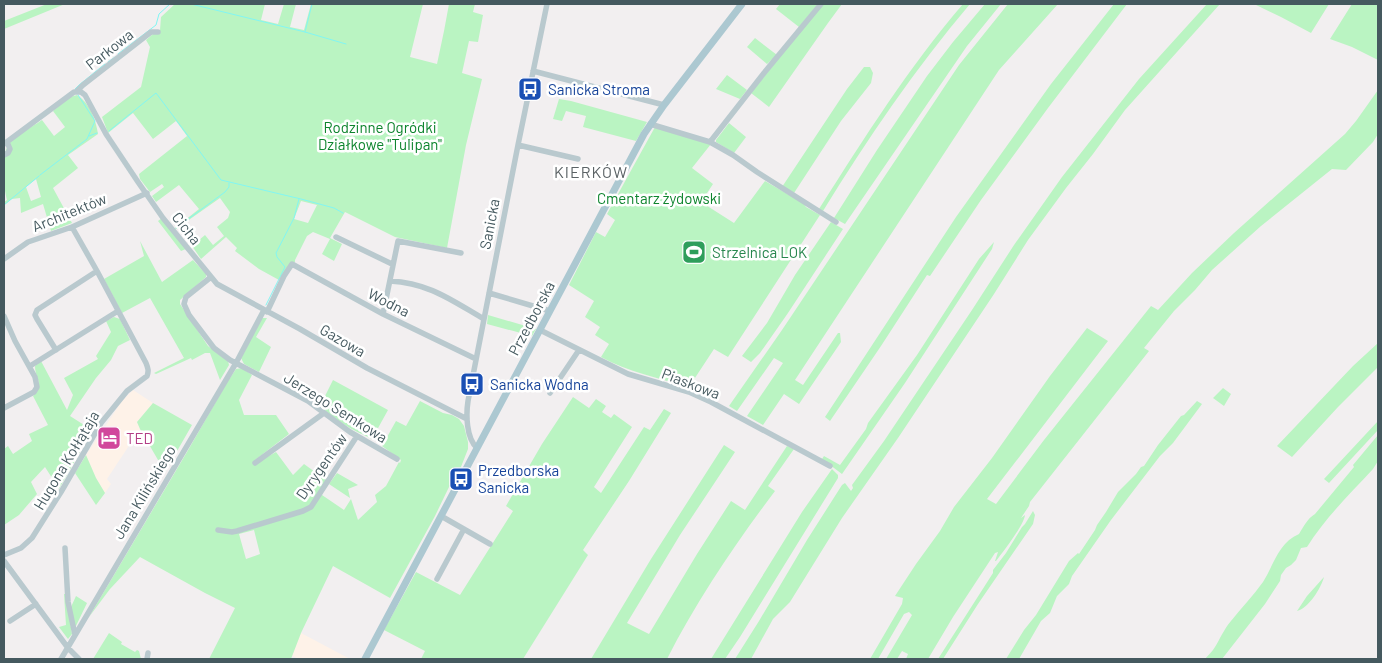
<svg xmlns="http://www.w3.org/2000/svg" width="1382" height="663" viewBox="0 0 1382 663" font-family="Barlow,sans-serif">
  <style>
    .commercial { fill: #fef2e8 }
    .green { fill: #baf4c2; fill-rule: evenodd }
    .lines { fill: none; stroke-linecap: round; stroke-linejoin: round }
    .stream { stroke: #82f6f3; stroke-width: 1 }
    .minor { stroke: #b9c9ce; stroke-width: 5.5 }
    .major { stroke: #acc8d1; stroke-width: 7 }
    .labels { text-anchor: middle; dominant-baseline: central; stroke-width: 5; stroke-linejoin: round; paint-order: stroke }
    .street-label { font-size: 15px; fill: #45595f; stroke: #fff }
    .transit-label { font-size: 15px; fill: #164399; stroke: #fff; text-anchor: start }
    .park-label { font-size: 15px; fill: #0d842d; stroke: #fff }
    .leisure-label { font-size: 15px; fill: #27864d; stroke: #fff; text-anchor: start }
    .hotel-label { font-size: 15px; fill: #b23c85; stroke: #fff; text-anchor: start }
    .neighbourhood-label { font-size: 16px; letter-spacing: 1px; fill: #5b6265; stroke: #fff }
  </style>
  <rect width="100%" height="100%" fill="#f2eff0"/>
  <path class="commercial" d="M133 390 153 403 137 422 140 429 107 479 111 484 105 493 96 478 86 455 122 401Z
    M301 633 350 659H299L292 656Z"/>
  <path class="green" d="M47 4H65L4 29V21Z
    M175 4 203 5V4H265L261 20 278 24 284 4H296L290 27 304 30 311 4H423L410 57 437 64 444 31 449 4H475L473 12 483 15 478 42 469 41 462 73 482 79 466 145 447 248 395 237 345 212 330 238 342 244 334 261 322 254 330 239 313 232 307 236 295 260V262L291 263 279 280 259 269 235 251 237 248 226 237 201 259 192 246 205 235 213 245 224 236 217 227 228 218 230 212 220 198 176 229 175 228 199 209 179 185 156 202 152 196 164 187 162 184 150 192 140 179 139 174 187 136 176 121 153 139 133 113 108 133 102 117 141 87 150 47 146 40 153 34 160 30 161 17ZM301 201 317 205 308 223 294 219Z
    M780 4H818L799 27 776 9Z
    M822 4H842L828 23 769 107 751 93Z
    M963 4H970C915 69 868 138 823 211L819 209C865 137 908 68 963 4Z
    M985 4H1001L967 46 845 224 834 218 877 150 927 76 953 42Z
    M1008 4H1058L999 70 795 380 803 385 838 333H840L841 342 799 404 784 394 763 425 747 416 783 363 774 358 737 411 729 406 782 330 959 65Z
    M1114 4H1127L1048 108 981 200 930 276 927 275 881 346 830 421 825 417 956 217 1051 84Z
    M1207 4H1220L1125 110 1093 154 1066 188 1028 240 994 294 898 438 842 518 790 602 773 619 751 659H735L759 621 807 540 842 485 845 483 851 491 853 488 852 485 884 441 972 310 1014 245 1062 177 1139 79Z
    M1254 4H1329L1311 33 1281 17Z
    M1352 4H1378V60L1352 47 1330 39Z
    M755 38 777 55 767 64 747 47Z
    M864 67H870L873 73 871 83 841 121 794 193 782 187 847 89Z
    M727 75 747 90 740 99 716 89Z
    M1378 90V134L1373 142 1346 170 1332 169 1261 226 1212 270 1195 290 1174 311 1144 348 1149 351 1030 502 1029 506 1021 518 1025 515C1024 525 1003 552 996 561H995L998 552 995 553 953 617 928 659H906L908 654 902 651 897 659H886L912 615 909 612 904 614 878 659H870L902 604 903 598 895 596 916 564 940 531 954 507 992 458 1050 376 1087 328 1108 341 987 499 996 504 1044 440 1151 306 1158 310 1192 273 1234 233 1345 134 1356 121Z
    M77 95C90 103 96 120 98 134L68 155 78 168 53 188 72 223 51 231 43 204 21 213 20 198 12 199 4 205V202L7 200C3 184 0 155 10 142 14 137 35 125 42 120L54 136 65 127 53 111 70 97ZM36 179 41 197 31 201 26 187Z
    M559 99 571 101 647 122 636 141 583 127 586 116 566 111 562 121 553 119Z
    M729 123 746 137 734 153 716 142V140Z
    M655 127 711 144 692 168 713 184 701 202 734 223 765 181 803 203 806 207 820 215 728 357 714 349 689 387C659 378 628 372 601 357L609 344 595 335 600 327 585 317 594 301 569 285 596 232 605 237 615 220 607 214Z
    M162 218 186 249 181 251 158 221Z
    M831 222 843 229 788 313 760 353 751 362 742 356 767 323 795 275Z
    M140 241 162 282 193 260 206 274V277L180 300V304L208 346 228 361 229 365 220 380 210 353H205L192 360 191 358 156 374 154 373 184 358 150 298 122 313 104 279 144 256Z
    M994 242 992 249 905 383 842 474 822 459 824 456 840 465 866 429 868 423 917 355 979 259Z
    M488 315 536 329 532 336 487 324Z
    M114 317 120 319 130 340 118 346 111 360 96 378 70 416 92 430 59 489 45 467 31 482 37 494 19 515 4 525V449L8 446 13 454 32 441 29 434 48 425 33 396C45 384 35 379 35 366L41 361 67 410 73 395 64 378 98 359 96 356 111 332 106 321Z
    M262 318H267L256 337 271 347 259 372 244 364 241 358Z
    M1378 343V367L1338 407 1292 457 1277 446 1353 366Z
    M242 368 252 375 239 400 244 415H276L289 434 255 460 256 463 276 452 293 475 304 464 326 480 322 495 344 510 351 499 358 520 377 502 375 495 386 486 399 462 400 463 401 460 382 446 396 421 406 426 420 401 443 413 452 415 459 419 464 426 468 442V449L459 472 453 470 450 477 455 480 449 487 435 516 390 598 333 566 301 633 291 659H209L235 608 205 593 140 557 110 589 89 617 187 452 226 384 236 369ZM254 530 260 554 246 559 239 534Z
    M333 380 388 410 372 439C351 429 337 422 320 406Z
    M1223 388 1231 394 1224 406 1213 398Z
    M573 397 589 408 596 399 606 406 602 412 611 418 614 414 632 427 594 487 601 493 644 427 650 430 664 409 671 413 629 481 583 550 588 555 523 659H421L425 651 384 630 416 572 460 595 513 511 506 506 542 444Z
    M1197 401 1202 404 1173 443 1160 456 1111 520 1072 576 1069 584 1057 596 1050 613 1041 621 1019 659H1006L1024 630 1036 615 1069 561 1078 553 1079 554 1095 530 1097 525 1106 512 1118 492 1136 474 1141 467 1144 466 1158 445 1181 416 1184 415Z
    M153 403 192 425 165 472 140 429 137 422Z
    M1378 421V430L1329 483 1324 479Z
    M1378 435V461L1373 469C1350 494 1325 518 1307 547L1301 548 1296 560 1291 565 1286 568 1281 575 1280 581 1265 604 1222 659H1205C1208 655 1212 652 1215 647 1220 639 1224 629 1231 621 1241 608 1253 596 1263 582 1273 566 1279 542 1299 534 1304 526 1307 519 1315 514L1354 467 1353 465Z
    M724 445 735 452 680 535 627 623 649 634 697 554 731 501 745 510 787 446 794 449 768 486 775 491C735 544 697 600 667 659H591L651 559Z
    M86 455 96 478 105 493 96 505 75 473Z
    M832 469 838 475V478L740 637 725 659H711L802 512Z
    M337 473 358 485 348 489 350 498 329 484Z
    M1033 511 1035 515 1033 524 978 604 943 659H938L993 573V570L1006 553 1022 527 1025 524Z
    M1324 577C1321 588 1309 608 1297 611L1307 596Z
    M64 594H66L72 634 68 639 59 627 66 625Z
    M76 596 87 603 75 628 71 607Z
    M109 633 122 642 121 644 135 652 137 650 139 651 141 659H93Z"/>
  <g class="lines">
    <path class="stream" d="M191 4 305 32 346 44
      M305 32 312 4
      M118 54 156 25 159 14 170 4
      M108 62 115 57
      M75 89 79 85 105 64
      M109 131 156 93 221 180 301 199 334 208 343 213
      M89 136 97 133
      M40 175 87 139 95 121 78 95
      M4 205 39 176
      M176 228 225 192 229 187V183
      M266 305 285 267 277 257 276 253 294 218 299 199"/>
    <path class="minor" d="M533 71 664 105
      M77 91 83 85 151 32H158
      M650 124 710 142 733 155 757 172 836 222
      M710 142 764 73 821 4
      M4 144 74 92H81L85 95 106 134 138 182 163 218 217 284 300 329 367 368 467 419
      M518 145 578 159
      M4 155 8 153 10 149 7 142
      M336 237 392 264
      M4 259 28 242 72 227 147 193
      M211 277 186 297 184 304 189 315 214 348 230 360 308 401 350 432 397 459
      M390 281C429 283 451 300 484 319
      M489 293 550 311
      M267 312 284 276 292 264 383 314 476 359
      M383 314 398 241 461 253
      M4 316 15 341 35 377 37 387 34 392 4 408
      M540 330 628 374 689 392 711 402 830 466
      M56 350 37 319 35 315 37 310 97 271
      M30 366 118 311
      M550 393 579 350
      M477 448C466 438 466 414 468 401L518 145 547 4
      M255 463 324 413
      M441 516 490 544
      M218 530 232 532 237 531 303 511 311 507 357 436
      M65 548 68 602 75 635
      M4 555 21 548 32 538 61 492 101 423 127 391 147 376C149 371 148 368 146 363L97 271 72 227
      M4 561 68 648 79 659
      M437 579 464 529
      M10 621 36 604
      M61 659 236 363 264 310
      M147 659 148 653"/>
    <path class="major" d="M365 659 644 134 664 105 742 4"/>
  </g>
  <defs>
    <g id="bus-square" transform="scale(1.25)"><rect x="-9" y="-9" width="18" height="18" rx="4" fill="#1a4fb4" stroke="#fff"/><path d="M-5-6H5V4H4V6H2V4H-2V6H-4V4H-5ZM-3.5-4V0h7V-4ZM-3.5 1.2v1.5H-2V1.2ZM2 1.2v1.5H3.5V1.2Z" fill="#fff"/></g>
    <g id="stadium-square" transform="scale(1.25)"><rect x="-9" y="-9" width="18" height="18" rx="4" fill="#2e9e5b" stroke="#fff"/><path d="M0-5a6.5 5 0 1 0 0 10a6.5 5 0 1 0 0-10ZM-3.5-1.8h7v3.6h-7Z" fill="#fff"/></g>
    <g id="hotel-square" transform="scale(1.25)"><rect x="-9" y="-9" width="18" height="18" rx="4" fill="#d1479c" stroke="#fff"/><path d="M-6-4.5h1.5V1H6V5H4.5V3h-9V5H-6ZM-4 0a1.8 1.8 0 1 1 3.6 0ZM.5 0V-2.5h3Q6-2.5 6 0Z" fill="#fff"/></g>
  </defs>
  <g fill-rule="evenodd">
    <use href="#bus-square" x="530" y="89"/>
    <use href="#stadium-square" x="694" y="252"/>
    <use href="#bus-square" x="472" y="384"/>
    <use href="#hotel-square" x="109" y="438"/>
    <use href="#bus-square" x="461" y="479"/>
  </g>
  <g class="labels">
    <g class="street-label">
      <text transform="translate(109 49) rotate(-38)">Parkowa</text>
      <text transform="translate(69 212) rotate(-22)">Architektów</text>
      <text transform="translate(489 224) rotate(-79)">Sanicka</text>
      <text transform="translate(187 228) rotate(52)">Cicha</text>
      <text transform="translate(389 302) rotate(27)">Wodna</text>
      <text transform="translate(531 318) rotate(-62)">Przedborska</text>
      <text transform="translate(343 340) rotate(30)">Gazowa</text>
      <text transform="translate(691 383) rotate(21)">Piaskowa</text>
      <text transform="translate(336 407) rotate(32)">Jerzego Semkowa</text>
      <text transform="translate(66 460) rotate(-59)">Hugona Kołłątaja</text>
      <text transform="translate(321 466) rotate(-55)">Dyrygentów</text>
      <text transform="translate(144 492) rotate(-59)">Jana Kilińskiego</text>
    </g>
    <g class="transit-label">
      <text x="548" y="89">Sanicka Stroma</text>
      <text x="490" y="384">Sanicka Wodna</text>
      <text x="478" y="470">Przedborska<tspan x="478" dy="17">Sanicka</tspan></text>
    </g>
    <g class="park-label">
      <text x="380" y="127">Rodzinne Ogródki<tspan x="380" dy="17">Działkowe "Tulipan"</tspan></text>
      <text x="659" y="198">Cmentarz żydowski</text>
    </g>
    <g class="leisure-label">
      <text x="712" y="252">Strzelnica LOK</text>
    </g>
    <g class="hotel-label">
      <text x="126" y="438">TED</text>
    </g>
    <g class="neighbourhood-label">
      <text x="591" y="171">KIERKÓW</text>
    </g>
  </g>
  <rect width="1382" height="663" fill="none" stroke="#45595f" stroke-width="10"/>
</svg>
